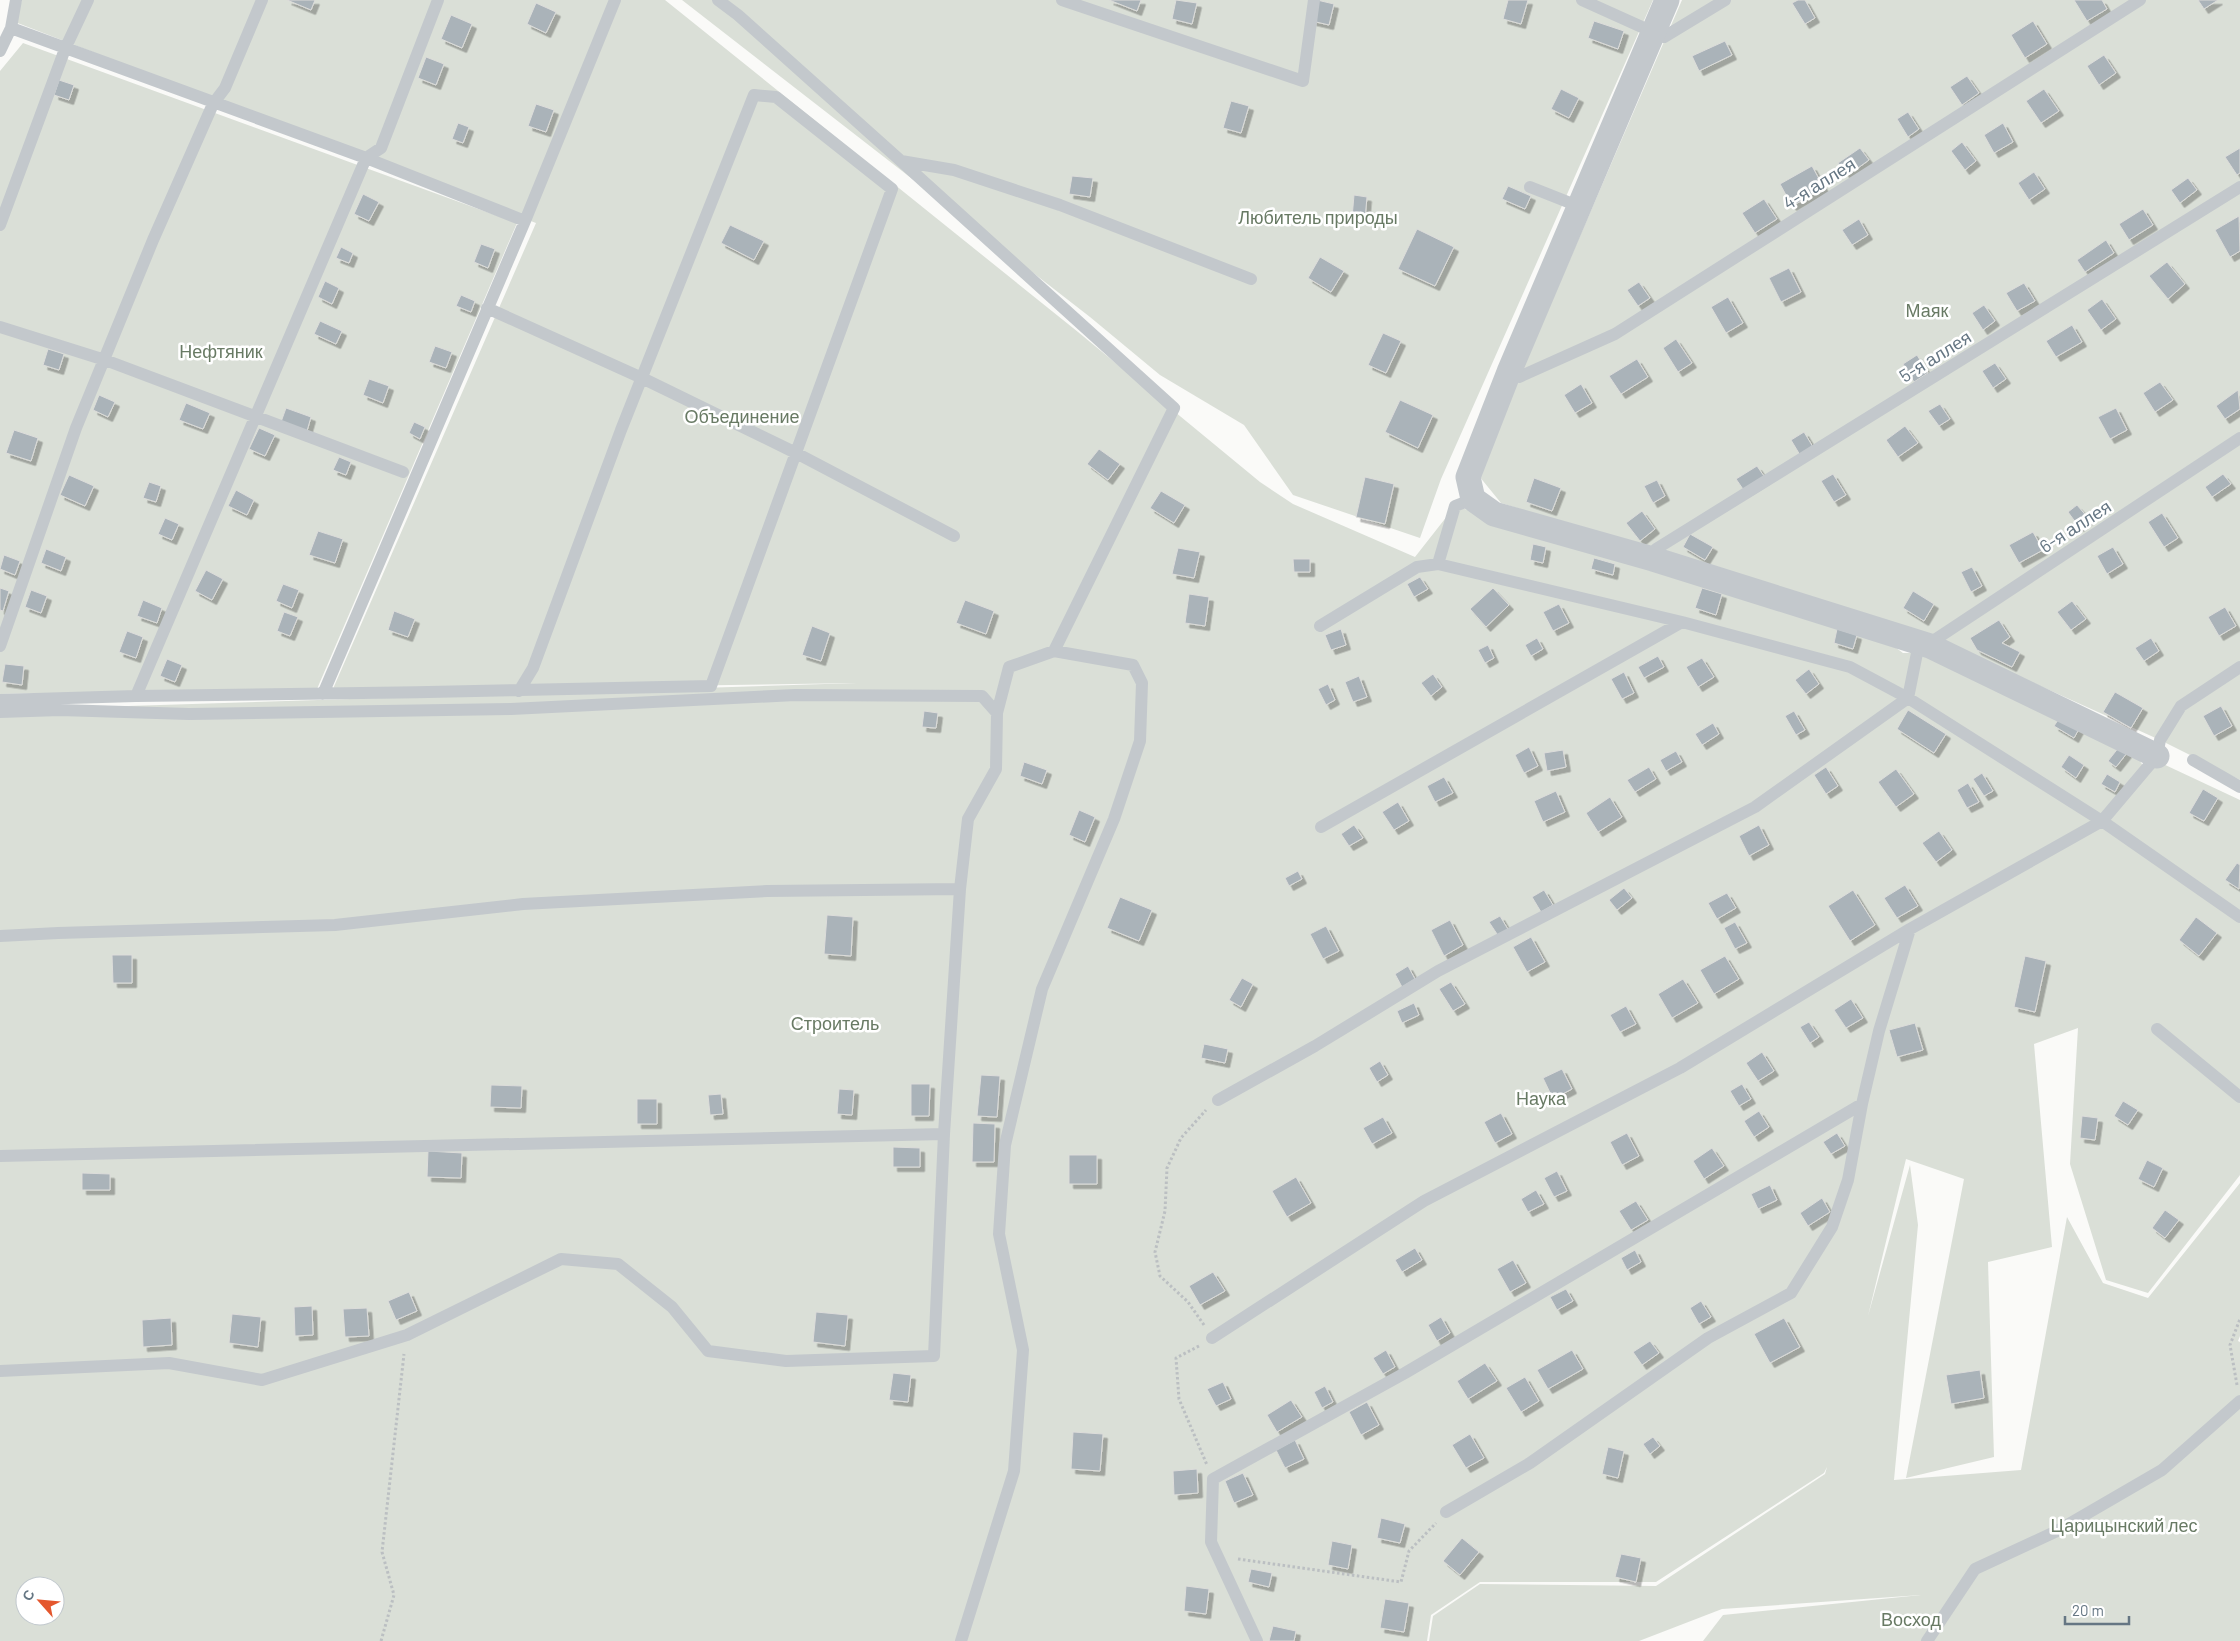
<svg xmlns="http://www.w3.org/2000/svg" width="2240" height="1641" viewBox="0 0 2240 1641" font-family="Barlow,sans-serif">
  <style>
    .green { fill: #dadfd7; fill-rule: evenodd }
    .building { fill: #aab3b9; stroke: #dcdcda; filter: url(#shadow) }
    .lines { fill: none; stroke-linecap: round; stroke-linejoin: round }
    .path { stroke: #bbbfc2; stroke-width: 3; stroke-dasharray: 2.5 2.5; stroke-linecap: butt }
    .service { stroke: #c3c8cc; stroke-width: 12 }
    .minor { stroke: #c3c8cc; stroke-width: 25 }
    .labels { text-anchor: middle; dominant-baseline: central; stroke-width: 5; stroke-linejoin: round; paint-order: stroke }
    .street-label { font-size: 18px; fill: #657683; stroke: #fff }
    .park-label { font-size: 18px; fill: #687a64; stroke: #fff }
  </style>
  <defs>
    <filter id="shadow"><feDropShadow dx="4.5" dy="4.5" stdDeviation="0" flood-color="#0004"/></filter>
  </defs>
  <rect width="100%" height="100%" fill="#fafaf8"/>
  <path class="green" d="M22 0H665L1078 332 1260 482 1293 504 1415 557 1455 506 1884 639 1903 653H1917L2131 747 2145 769 2161 763 2240 800V1175L2148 1293 2106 1280 2070 1164 2078 1028 2034 1044 2052 1247 1988 1262 1994 1457 1906 1478 1964 1179 1906 1159 1868 1316 1910 1165 1918 1225 1894 1480 2021 1470 2067 1217 2103 1283 2148 1298 2240 1183V1336L2238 1341 2240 1342V1641H1703L1723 1615 1921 1595 1722 1609 1639 1641H1429L1433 1616 1480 1584 1656 1586 1825 1474 1827 1467 1824 1473 1656 1582H1480L1431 1615 1427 1641H0V710L857 683 332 691 536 223 15 22ZM25 1586H55V1616H25Z
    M682 0H1653L1441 479 1420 538 1293 495 1244 425 1160 375 1090 317Z
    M1682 0H2240V780L2160 740 1936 639 1501 503 1479 476 1519 377Z
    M23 43 517 223 317 689 0 694V71Z"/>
  <path class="building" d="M287 0H315L311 10Z
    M1109 0H1141L1137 11Z
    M1176 0 1197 3 1192 24 1172 19Z
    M1317 0 1334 4 1329 25 1312 21Z
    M1508 0H1528L1521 24 1503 19Z
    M1798 0H1805L1815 18 1805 24 1792 3Z
    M2074 0H2102L2107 9 2087 21Z
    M2198 0H2218L2204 9Z
    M536 3 556 12 546 33 527 24Z
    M451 15 472 24 462 48 441 39Z
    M1594 21 1624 31 1618 49 1588 38Z
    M2033 21 2047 44 2025 58 2011 35Z
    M1725 41 1732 55 1699 71 1692 56Z
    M2104 55 2116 73 2099 85 2087 66Z
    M426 57 444 64 436 85 418 78Z
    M1967 76 1979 93 1962 105 1950 87Z
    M59 80 74 85 69 100 54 95Z
    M1561 89 1579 98 1569 118 1551 109Z
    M2044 89 2059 111 2041 123 2026 101Z
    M1231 101 1249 106 1241 133 1223 128Z
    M536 104 554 110 546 132 528 126Z
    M1908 112 1919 129 1908 137 1897 119Z
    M458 123 469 127 463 143 452 139Z
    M2003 123 2013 142 1994 153 1984 135Z
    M1962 142 1976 161 1965 170 1951 151Z
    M1860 148 1869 160 1847 176 1838 163Z
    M2240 148V173L2237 175 2225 157Z
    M1812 166 1824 188 1792 206 1780 184Z
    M2034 172 2045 189 2029 200 2018 183Z
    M1072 176 1093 178 1090 197 1069 194Z
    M2188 178 2197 190 2180 203 2171 190Z
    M1508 186 1531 196 1525 209 1502 199Z
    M363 194 379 202 369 221 354 214Z
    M1354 195 1367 197 1365 219 1352 218Z
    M1764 199 1777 219 1755 233 1742 213Z
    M2143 209 2153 225 2129 240 2119 224Z
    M2239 216 2240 251 2230 257 2215 230Z
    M1859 219 1868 235 1852 245 1842 230Z
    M730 225 764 241 754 260 721 243Z
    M1417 229 1454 247 1435 286 1398 269Z
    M2106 240 2114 253 2085 272 2077 260Z
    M481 244 495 249 488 268 474 262Z
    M341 247 353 253 349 263 336 258Z
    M1320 257 1344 271 1331 292 1308 278Z
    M2167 262 2185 284 2168 299 2149 276Z
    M1789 268 1801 292 1781 302 1769 278Z
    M325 281 339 288 332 304 318 297Z
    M1639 282 1650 298 1638 306 1627 290Z
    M2024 283 2035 301 2017 311 2006 293Z
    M461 295 475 301 471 312 456 306Z
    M1728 297 1743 323 1726 333 1711 307Z
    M2102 299 2116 319 2101 330 2087 310Z
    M1984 305 1995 321 1983 330 1972 313Z
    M320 321 342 331 336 344 314 334Z
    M2072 325 2082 342 2056 357 2046 341Z
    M1383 333 1401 341 1386 373 1368 365Z
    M1676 339 1692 363 1678 372 1663 348Z
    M435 346 452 352 446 368 429 362Z
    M48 349 64 354 59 370 43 365Z
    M1917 355 1928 373 1914 382 1903 364Z
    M1637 359 1648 377 1621 394 1609 376Z
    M1995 363 2006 379 1993 388 1982 371Z
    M369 379 389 386 383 403 363 395Z
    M2160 382 2173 400 2155 412 2143 393Z
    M1581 384 1592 403 1575 413 1564 395Z
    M2238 390 2240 409 2225 419 2216 406Z
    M99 395 115 402 108 417 93 410Z
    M1400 400 1433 415 1418 448 1385 432Z
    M186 403 210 413 203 429 179 420Z
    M1940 404 1950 419 1939 426 1928 411Z
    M286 408 311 417 307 431 281 422Z
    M2116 408 2127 430 2110 439 2098 417Z
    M414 422 425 427 420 439 409 433Z
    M1905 426 1918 443 1898 457 1886 440Z
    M259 428 275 435 265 456 249 449Z
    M14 430 38 438 31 461 6 453Z
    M1804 432 1813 447 1800 455 1791 440Z
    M1099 449 1120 464 1108 480 1087 464Z
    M339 457 351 462 346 475 333 470Z
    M1757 466 1766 479 1745 492 1736 479Z
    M1833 474 1846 495 1834 502 1821 481Z
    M2223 474 2231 484 2212 497 2205 487Z
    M69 475 94 486 85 506 60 495Z
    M1365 477 1394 484 1385 524 1356 517Z
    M1534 478 1561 488 1552 511 1526 502Z
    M1657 480 1665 496 1653 503 1644 486Z
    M149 482 161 486 156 502 143 498Z
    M236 490 254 500 247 515 228 506Z
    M1161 491 1185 505 1174 523 1150 508Z
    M2077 505 2089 519 2079 527 2068 512Z
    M1642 511 1655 529 1640 541 1626 523Z
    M2162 513 2178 538 2164 547 2148 522Z
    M165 518 179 524 172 540 158 534Z
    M318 531 343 539 335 563 309 555Z
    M2033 532 2043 550 2019 563 2009 545Z
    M1690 534 1713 547 1705 560 1683 547Z
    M1533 544 1546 547 1543 563 1530 560Z
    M2113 547 2123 564 2107 574 2097 556Z
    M1178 548 1200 552 1194 578 1172 574Z
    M46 549 66 557 61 571 41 563Z
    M4 555 20 561 15 575 0 569Z
    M1594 558 1615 564 1613 575 1591 569Z
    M1293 559H1310V572H1294Z
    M1972 567 1982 586 1971 592 1961 572Z
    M206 570 223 579 212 600 195 591Z
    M1420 577 1428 589 1414 597 1407 584Z
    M283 584 299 590 292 608 276 601Z
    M0 588 9 591 3 611 0 610Z
    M1493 588 1509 605 1486 627 1470 609Z
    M1702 588 1722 594 1716 615 1695 608Z
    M31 590 47 596 41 613 25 607Z
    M1913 591 1934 604 1924 621 1903 608Z
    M1189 594 1209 597 1205 626 1185 623Z
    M143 600 162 608 157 623 137 616Z
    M965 600 994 611 986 634 956 623Z
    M2072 601 2086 619 2071 630 2057 612Z
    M1559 604 1569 623 1553 631 1543 612Z
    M2225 607 2236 626 2219 636 2208 617Z
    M394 611 415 619 408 637 388 630Z
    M284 612 298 617 290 636 277 631Z
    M1999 620 2010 637 2002 643 2020 652 2012 667 1977 650 1970 638Z
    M812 626 830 633 821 661 802 655Z
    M1341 629 1346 645 1331 650 1325 635Z
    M1837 629 1857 635 1853 649 1834 643Z
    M127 631 143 637 136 658 119 652Z
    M1537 638 1543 649 1531 656 1525 645Z
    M2151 638 2159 651 2144 661 2135 648Z
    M1488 645 1494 658 1485 663 1478 650Z
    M1658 656 1664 667 1644 678 1638 667Z
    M1702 658 1714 677 1698 687 1686 667Z
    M167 659 182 665 175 682 160 676Z
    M5 664 24 666 22 685 2 682Z
    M1809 669 1819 684 1806 694 1795 680Z
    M1624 672 1634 693 1622 699 1611 679Z
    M1433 674 1442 687 1431 696 1421 683Z
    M1359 676 1367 697 1353 702 1345 682Z
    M1328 684 1335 700 1326 705 1318 689Z
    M2115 692 2143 708 2131 728 2103 712Z
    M2221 706 2232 726 2214 736 2203 716Z
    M1908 710 1946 734 1934 753 1897 729Z
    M924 711 938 713 936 728 922 727Z
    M1794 711 1805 730 1796 735 1785 716Z
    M2060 717 2079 729 2074 738 2054 726Z
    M1713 723 1719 734 1702 745 1695 734Z
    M1529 747 1538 766 1524 773 1515 755Z
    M2119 747 2127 753 2116 767 2108 761Z
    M1563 750 1566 767 1547 771 1544 753Z
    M1676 751 1682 762 1666 771 1660 760Z
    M2069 755 2084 765 2076 778 2061 767Z
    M1024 762 1047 770 1042 784 1020 776Z
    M1649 767 1656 779 1635 792 1627 780Z
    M1826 767 1838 786 1826 794 1814 775Z
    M1896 769 1914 794 1896 807 1878 782Z
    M1982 773 1993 791 1984 796 1973 779Z
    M2107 774 2120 782 2115 792 2101 784Z
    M1444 777 1453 793 1435 802 1427 786Z
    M1968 783 1979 802 1967 808 1957 790Z
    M2203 789 2218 798 2204 821 2189 813Z
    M1556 791 1565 812 1543 822 1534 801Z
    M1610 797 1622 817 1598 832 1586 813Z
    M1398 802 1409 821 1394 830 1382 812Z
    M1079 810 1095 817 1085 842 1069 835Z
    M1354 825 1363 838 1349 846 1341 834Z
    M1759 825 1769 845 1749 856 1739 836Z
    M1939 831 1952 850 1936 862 1922 843Z
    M2237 863 2240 865 2239 889 2225 880Z
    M1298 871 1302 879 1289 886 1285 878Z
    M1905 885 1918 906 1897 918 1884 898Z
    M1624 888 1632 898 1617 910 1609 900Z
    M1544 890 1553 905 1541 912 1532 897Z
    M1853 890 1875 925 1850 941 1828 906Z
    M1727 893 1736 908 1717 919 1708 903Z
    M1120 897 1152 910 1139 941 1107 928Z
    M827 915 853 917 851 956 824 954Z
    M1500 916 1509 931 1499 937 1489 922Z
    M2196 917 2217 933 2199 956 2179 940Z
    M1450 920 1463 945 1444 956 1431 930Z
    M1735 922 1747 943 1735 949 1724 928Z
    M1326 926 1339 951 1323 959 1310 934Z
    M1531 937 1545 962 1527 972 1513 947Z
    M112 955H132V983H113Z
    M1725 956 1739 979 1714 994 1700 970Z
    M2025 956 2046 961 2035 1012 2014 1007Z
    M1408 966 1415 979 1402 987 1395 974Z
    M1242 978 1253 984 1241 1007 1229 1000Z
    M1683 979 1698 1003 1672 1018 1658 994Z
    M1451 982 1465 1004 1453 1011 1439 989Z
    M1851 999 1863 1018 1846 1028 1834 1010Z
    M1414 1003 1419 1015 1402 1023 1397 1011Z
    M1626 1006 1636 1024 1620 1032 1610 1015Z
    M1809 1022 1819 1037 1810 1043 1800 1027Z
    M1915 1023 1923 1050 1897 1057 1889 1030Z
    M1204 1044 1228 1049 1225 1063 1201 1058Z
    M1762 1052 1774 1071 1758 1081 1746 1063Z
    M1380 1061 1388 1075 1377 1082 1369 1068Z
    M1562 1069 1572 1089 1553 1099 1543 1078Z
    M981 1075 1000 1076 997 1117 977 1116Z
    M911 1084H930L929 1116H911Z
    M1742 1084 1751 1099 1739 1106 1730 1091Z
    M491 1085 522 1086 521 1108 490 1107Z
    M839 1089 854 1090 852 1115 837 1114Z
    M721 1094 723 1114 710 1115 708 1095Z
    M637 1099H657V1124H637Z
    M2123 1101 2138 1110 2128 1125 2114 1116Z
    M1759 1111 1769 1127 1754 1137 1744 1121Z
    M1501 1113 1512 1134 1495 1143 1484 1122Z
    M2082 1116 2098 1118 2095 1140 2080 1138Z
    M1383 1117 1392 1133 1372 1144 1363 1128Z
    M973 1123 995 1124 994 1162H972Z
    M1627 1133 1639 1156 1622 1165 1610 1142Z
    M1837 1133 1845 1146 1831 1154 1823 1142Z
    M893 1147 920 1148V1167H893Z
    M1712 1148 1724 1166 1704 1179 1693 1161Z
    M428 1151 462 1153 461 1178 427 1177Z
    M1069 1155H1097V1184H1069Z
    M2147 1160 2163 1168 2154 1187 2138 1179Z
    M1557 1171 1567 1191 1554 1197 1544 1178Z
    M82 1173 110 1174V1190H82Z
    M1296 1177 1311 1203 1287 1217 1272 1191Z
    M1770 1185 1777 1200 1758 1209 1751 1194Z
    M1536 1190 1544 1204 1528 1212 1521 1199Z
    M1822 1198 1830 1212 1808 1226 1800 1213Z
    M1636 1201 1648 1220 1631 1230 1619 1211Z
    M2165 1210 2179 1220 2165 1238 2152 1228Z
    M1415 1248 1422 1260 1402 1272 1395 1260Z
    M1635 1250 1641 1262 1627 1270 1621 1258Z
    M1513 1260 1526 1283 1510 1292 1497 1269Z
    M1213 1272 1225 1291 1200 1305 1189 1286Z
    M1566 1289 1573 1301 1557 1310 1550 1297Z
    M409 1292 417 1311 396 1320 388 1301Z
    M1701 1301 1711 1317 1699 1324 1690 1308Z
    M312 1306 313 1335 295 1336 294 1307Z
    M367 1308 369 1336 345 1337 343 1309Z
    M816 1312 848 1315 845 1346 813 1342Z
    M232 1314 261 1317 258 1347 229 1343Z
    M1441 1317 1450 1333 1437 1341 1428 1325Z
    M171 1318 172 1345 143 1347 142 1320Z
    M1784 1318 1800 1347 1770 1363 1754 1334Z
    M1650 1341 1659 1353 1642 1365 1633 1352Z
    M1386 1350 1395 1367 1383 1374 1373 1358Z
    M1572 1350 1583 1369 1548 1389 1537 1370Z
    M1485 1363 1497 1381 1468 1399 1457 1381Z
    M1980 1370 1984 1398 1951 1404 1946 1375Z
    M893 1373 911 1375 908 1402 889 1400Z
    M1525 1377 1539 1401 1521 1412 1506 1388Z
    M1223 1382 1231 1399 1216 1406 1207 1389Z
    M1325 1386 1333 1402 1322 1408 1314 1392Z
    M1291 1400 1302 1417 1277 1432 1267 1415Z
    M1367 1402 1379 1425 1361 1435 1349 1412Z
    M1073 1432 1103 1434 1100 1471 1071 1469Z
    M1470 1434 1484 1458 1466 1468 1452 1445Z
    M1653 1437 1660 1446 1650 1454 1643 1444Z
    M1295 1440 1304 1459 1285 1468 1276 1450Z
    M1608 1447 1624 1451 1618 1478 1602 1474Z
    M1197 1469 1198 1493 1174 1495 1173 1471Z
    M1243 1473 1253 1495 1234 1503 1225 1481Z
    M1381 1518 1405 1524 1400 1543 1377 1538Z
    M1462 1538 1479 1552 1460 1575 1443 1561Z
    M1332 1541 1352 1545 1348 1569 1328 1565Z
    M1621 1554 1641 1558 1636 1582 1615 1577Z
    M1251 1569 1272 1573 1269 1587 1248 1582Z
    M1186 1586 1209 1589 1206 1614 1184 1611Z
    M1385 1599 1409 1603 1404 1632 1380 1628Z
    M1273 1626 1296 1631 1294 1641H1269Z"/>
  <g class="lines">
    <path class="path" d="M1204 1325 1188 1302 1160 1276 1155 1252 1165 1211 1167 1168 1181 1138 1206 1110
      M1199 1346 1176 1358 1179 1399 1207 1465
      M2237 1385 2230 1345 2240 1319
      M1238 1559 1401 1582 1409 1551 1436 1523
      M381 1641 394 1595 382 1552 404 1354"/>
    <path class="service" d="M718 0 738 15 901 161 954 170 1060 205 1251 279
      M1062 0 1303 81 1314 0
      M1582 0 1664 37 1725 0
      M11 28 16 0
      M0 51 11 28 366 158 525 221
      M901 161 1174 408 1054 651
      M1530 187 1578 206
      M0 225 65 49 88 0
      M487 308 642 378 796 453 954 536
      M0 327 105 360 403 472
      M1509 372 1519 377 1615 334 2140 0
      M1653 559 1656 549 2240 187
      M1438 564 1455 506 1473 499
      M1915 643 1917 653 1908 698 2102 821 2240 917
      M0 646 76 428 153 240 213 104 225 88 262 0
      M1930 646 1936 639 2240 438
      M323 694 525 221 615 0
      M136 696C328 694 519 691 711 686L892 189 776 97 754 95 621 430 533 668 519 691
      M0 700 136 696 366 158 381 148 438 0
      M0 712 60 710 189 714 511 709 795 695 982 696 997 713 996 769 968 819 960 889 944 1134 934 1356 786 1361 708 1351 672 1307 618 1264 561 1259 407 1335 262 1380 169 1363 0 1371
      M2193 760 2240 787
      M1321 827 1682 622
      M0 936 58 933 335 925 523 904 767 891 960 889
      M2157 1029 2240 1097
      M1218 1100 1315 1046 1438 971 1755 807 1908 698 1850 667 1682 622 1438 564 1417 567 1320 626
      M0 1156 944 1134
      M1212 1338 1424 1201 1680 1068 1910 929 2102 821 2157 756 2160 740 2181 706 2240 667
      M1446 1512 1530 1463 1708 1338 1791 1293 1832 1227 1848 1180 1862 1104 1879 1031 1910 929
      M961 1641 1014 1471 1023 1350 999 1234 1005 1145 1042 989 1114 819 1140 741 1142 683 1133 665 1054 651 1009 667 997 713
      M1257 1641 1211 1542 1213 1479 1405 1373 1862 1104
      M1927 1641 1975 1569 2057 1531 2162 1470 2240 1401"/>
    <path class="minor" d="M1667 0 1509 372 1468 477 1473 499 1494 514 1653 559 1930 646 2157 756"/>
  </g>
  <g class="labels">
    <g class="street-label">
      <text transform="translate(1819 183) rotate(-32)">4-я аллея</text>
      <text transform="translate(1935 356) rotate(-32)">5-я аллея</text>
      <text transform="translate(2075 526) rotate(-33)">6-я аллея</text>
    </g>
    <g class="park-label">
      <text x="1318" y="217">Любитель природы</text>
      <text x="1927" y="310">Маяк</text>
      <text x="221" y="351">Нефтяник</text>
      <text x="742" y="416">Объединение</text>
      <text x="835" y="1023">Строитель</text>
      <text x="1541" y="1098">Наука</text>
      <text x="2124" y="1525">Царицынский лес</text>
      <text x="1911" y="1619">Восход</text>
    </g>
  </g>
  <g transform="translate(40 1601) rotate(297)"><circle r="24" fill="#ffffff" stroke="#c1c8cd"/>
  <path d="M0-4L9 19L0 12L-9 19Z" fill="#e4572e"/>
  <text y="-8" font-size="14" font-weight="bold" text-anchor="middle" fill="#657683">С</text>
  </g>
  <path d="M2065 1616v8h64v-8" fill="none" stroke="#657683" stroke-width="2.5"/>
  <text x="2072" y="1616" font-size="15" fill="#657683" stroke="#ffffff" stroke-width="4" paint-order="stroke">20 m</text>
</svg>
